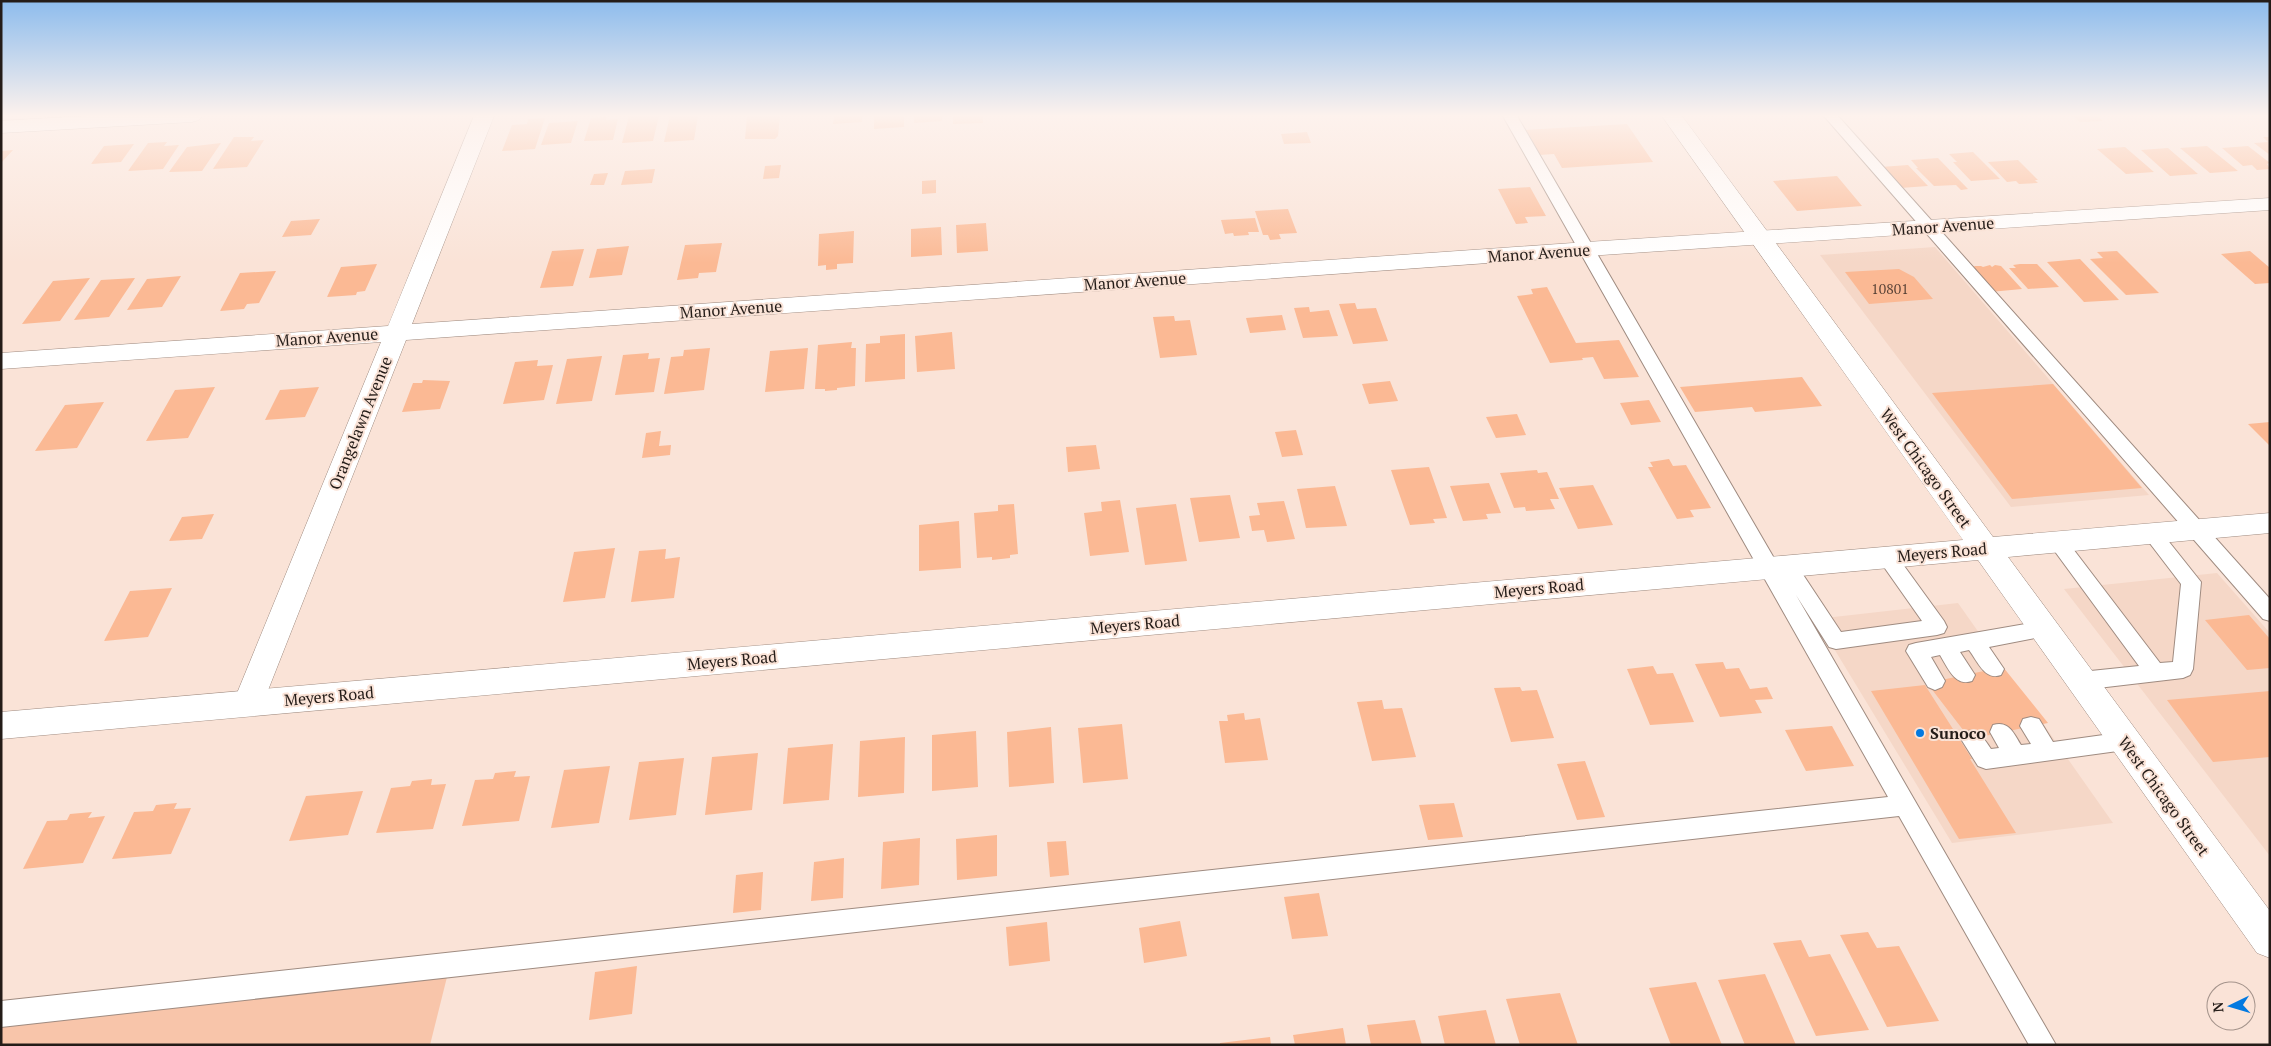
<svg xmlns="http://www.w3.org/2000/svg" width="2271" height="1046" viewBox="0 0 2271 1046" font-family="'PT Serif',serif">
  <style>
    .built { fill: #f5d7c7 }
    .green { fill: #f8c5aa }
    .building { fill: #fbb994 }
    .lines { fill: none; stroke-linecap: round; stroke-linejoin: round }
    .service-casing { stroke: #9f8b80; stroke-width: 2 }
    .minor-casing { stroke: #9f8b80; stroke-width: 1 }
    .tertiary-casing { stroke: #9f8b80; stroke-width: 1 }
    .service { fill: #fff; fill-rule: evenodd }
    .minor { fill: #fff; fill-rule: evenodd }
    .tertiary { fill: #fff; fill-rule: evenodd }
    .poi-dot { fill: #0379e0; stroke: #fae3d7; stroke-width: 2 }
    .labels { text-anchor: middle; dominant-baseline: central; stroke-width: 4; stroke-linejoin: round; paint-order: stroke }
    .number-label { font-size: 14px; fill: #5a4337 }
    .street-label { font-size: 16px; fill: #241c18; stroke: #fae3d7 }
    .poi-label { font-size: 16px; font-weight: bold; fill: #241c18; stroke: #fae3d7; text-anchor: start }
  </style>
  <rect width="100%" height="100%" fill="#fae3d7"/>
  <path class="built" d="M1935 247 2149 495 2011 507 1820 255Z
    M2217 573 2270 633V856L2064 589Z
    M1958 603 2113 823 1952 843 1816 619Z"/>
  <path class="green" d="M448 973 430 1045H1V1023Z"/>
  <path class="building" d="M629 116H659L653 141 622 143Z
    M670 116H698L694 140 664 142Z
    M747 116H780L778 136 775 139H745Z
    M834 116H862V122L833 124Z
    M874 116H904V127L874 129Z
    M914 116H942V121L914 123Z
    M953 116H983V123L953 124Z
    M2073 116H2098L2103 121 2080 122Z
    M607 117 606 120 618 119 613 140 584 141 591 118Z
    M545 118 535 149 502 151 512 125 527 124 528 119Z
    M578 121 571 143 541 145 549 123Z
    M1627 124 1653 162 1562 168 1554 154 1539 155 1524 130Z
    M1307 132 1311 143 1284 144 1281 134Z
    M234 137H254L251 141 264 140 247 167 213 169Z
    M2263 137H2270V155L2254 143 2268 142Z
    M167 142 164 146 179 145 163 169 128 171 148 143Z
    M221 143 202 171 169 172 187 147Z
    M134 144 121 162 91 164 104 146Z
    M2207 146 2238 171 2210 173 2180 148Z
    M2248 146 2270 163 2267 164 2270 169 2257 170 2252 165 2243 166 2222 148Z
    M2125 147 2154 172 2126 174 2097 149Z
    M2168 148 2198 174 2170 176 2141 150Z
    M13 150 1 163V151Z
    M1973 152 2000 179 1971 181 1953 162H1957L1949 154Z
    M1938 158 1968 189 1961 190 1956 185 1934 186 1916 168H1918L1911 160Z
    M2018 160 2038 180H2035L2038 183 2019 184 2016 181 2007 182 1988 162Z
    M781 165 779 178 763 179 765 166Z
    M1908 165 1928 186 1900 188 1881 167Z
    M655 169 652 183 621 185 625 171Z
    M608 173 604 185H590L594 174Z
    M1837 176 1862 206 1797 211 1773 181Z
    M936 180V193L922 194V181Z
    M1530 187 1546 216 1525 217 1528 223 1516 224 1498 189Z
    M1288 209 1297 233 1279 234 1281 239 1270 240 1268 235H1263L1255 211Z
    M1255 218 1259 232H1248L1249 235 1234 236 1233 233 1225 234 1221 220Z
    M320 219 311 235 282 237 291 221Z
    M986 223 988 251 957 253 956 225Z
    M941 227 942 255 911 257V229Z
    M854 231 853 263 837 264V269L826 270V265L818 266 819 234Z
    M722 243 716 272 699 273 698 278 677 280 685 245Z
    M629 246 622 275 589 278 597 249Z
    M584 249 573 286 540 288 552 251Z
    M2117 251 2159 293 2126 295 2090 259 2103 258 2097 252Z
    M2250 251 2270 268V283L2255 284 2221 254Z
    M2080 259 2119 300 2084 302 2047 262Z
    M377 264 365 291 357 292 356 295 327 297 341 267Z
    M2020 264H2037L2059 287 2028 289 2009 268H2016L2013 265Z
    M1990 265 1992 267 1995 265 2001 266 2022 289 1990 292 1969 268H1975L1974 266H1981L1983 267Z
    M1899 269 1914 277 1933 299 1869 304 1845 272Z
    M276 271 259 303 247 304 244 309 220 311 240 273Z
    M181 276 162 307 127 310 147 279Z
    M90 278 60 321 22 324 53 281Z
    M135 278 109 317 74 320 101 280Z
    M1547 287 1576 343 1619 340 1639 377 1604 379 1593 357 1582 358 1583 360 1550 363 1517 296 1533 294 1531 289Z
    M1355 303 1357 309 1376 308 1388 341 1353 344 1339 304Z
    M1309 307 1310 312 1329 310 1338 336 1303 338 1294 308Z
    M1282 315 1286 330 1250 333 1246 318Z
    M1174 316 1175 321 1190 320 1197 355 1160 358 1153 317Z
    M952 332 955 369 917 372 915 336Z
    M905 334V379L865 382 866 344 880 343V336Z
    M852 342 851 348H856L855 386 837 388V390L825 391V389H815L818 345Z
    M710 348 704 390 664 394 671 357 683 356 684 350Z
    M808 348 804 389 765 392 770 351Z
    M649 353 648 359 660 358 654 392 615 395 623 355Z
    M602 356 592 401 556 404 567 359Z
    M538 360 537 366 553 365 544 400 503 404 515 362Z
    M1802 377 1822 406 1755 412 1752 407 1695 412 1680 387Z
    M423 380 450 381 440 409 402 412 413 383H422Z
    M1390 381 1398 401 1369 404 1362 384Z
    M2053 384 2142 488 2012 499 1932 393Z
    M215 387 188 438 146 441 175 390Z
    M319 387 305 417 265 420 280 390Z
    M1649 400 1661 422 1631 425 1620 403Z
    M104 402 77 448 35 451 65 405Z
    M1517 414 1526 435 1496 438 1486 417Z
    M2270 422V446L2248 424Z
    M1296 430 1303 455 1282 457 1275 432Z
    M661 431 659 446 671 445 670 455 642 458 646 433Z
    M1096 445 1100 469 1068 472 1066 447Z
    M1669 459 1673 466 1686 465 1711 508 1690 510 1694 517 1677 519 1648 467H1653L1650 462Z
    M1429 467 1447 518 1433 519 1435 523 1410 525 1391 470Z
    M1537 470 1538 473 1547 472 1559 499H1550L1555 509 1526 511 1525 507 1514 508 1500 473Z
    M1489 483 1501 513 1486 514 1488 519 1463 521 1450 486Z
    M1593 485 1613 525 1578 529 1559 488Z
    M1335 486 1347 526 1306 528 1297 489Z
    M1230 495 1240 538 1199 542 1190 498Z
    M1120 500 1129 552 1090 556 1084 513 1102 511 1101 502Z
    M1284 501 1295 539 1267 542 1264 530 1252 531 1249 516 1260 515 1257 503Z
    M1014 504 1018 554 1010 555V558L992 560V557L977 558 974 513 998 511V505Z
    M1176 504 1187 561 1145 565 1136 508Z
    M214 514 202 539 169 541 182 517Z
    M959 521 961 568 919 571V525Z
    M615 548 605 598 563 602 574 552Z
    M666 549 665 559 680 557 674 598 631 602 639 551Z
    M172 588 148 637 104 641 130 591Z
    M2249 615 2270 639V668L2247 670 2205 620Z
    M1723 662 1726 669 1739 668 1750 689 1767 687 1773 699 1755 700 1762 713 1720 717 1695 664Z
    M1653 666 1657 674 1673 673 1694 722 1650 725 1627 669Z
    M2003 667 2048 723 1970 739 1927 683Z
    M1925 685 1972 759H1970L2016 833 1959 839 1871 691Z
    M1520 687 1522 691 1537 690 1554 738 1511 742 1494 688Z
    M2270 691V757L2213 762 2167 700Z
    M1382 700 1384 709 1402 708 1416 757 1372 761 1357 702Z
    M1244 713 1245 720 1260 718 1268 760 1225 763 1219 721H1228L1227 715Z
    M1122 724 1128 779 1083 783 1078 728Z
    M1832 726 1854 766 1806 771 1785 730Z
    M1051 727 1054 783 1009 787 1007 732Z
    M976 731 978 787 932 791V735Z
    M905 737 904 793 858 797 860 741Z
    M833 744 829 800 783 804 788 748Z
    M758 753 752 810 705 815 712 757Z
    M684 758 676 815 629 820 639 762Z
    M1585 761 1605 817 1577 820 1557 764Z
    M610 766 599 823 551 828 564 770Z
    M516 771 514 777 530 776 519 821 462 826 475 780 493 779 495 773Z
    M432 779 431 785 446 784 433 829 376 833 391 788 410 786 412 781Z
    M363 791 348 835 289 841 306 796Z
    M177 803 174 809 191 808 171 854 112 859 134 812 153 811 156 805Z
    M1454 803 1463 837 1428 840 1419 805Z
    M92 812 88 818 105 816 83 863 23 869 47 821 67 820 70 814Z
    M997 835V876L957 880 956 839Z
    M920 838 919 885 881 889 883 842Z
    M1066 841 1069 875 1050 877 1047 842Z
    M844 858 843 898 811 901 814 862Z
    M763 872 761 910 733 913 736 875Z
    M1319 893 1328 936 1292 939 1284 897Z
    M1180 921 1187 956 1144 963 1139 928Z
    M1047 922 1050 961 1009 966 1006 927Z
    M1868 932 1877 948 1899 946 1939 1021 1887 1027 1840 935Z
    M1801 940 1809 957 1830 954 1869 1030 1816 1036 1773 943Z
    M637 966 632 1014 589 1020 595 972Z
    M1765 974 1796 1045H1745L1718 980Z
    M1696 982 1722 1045H1671L1649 988Z
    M1560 993 1578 1045H1520L1506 999Z
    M1486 1010 1496 1045H1445L1438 1016Z
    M1415 1020 1422 1045H1371L1367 1025Z
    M1343 1028 1346 1045H1295L1293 1035Z
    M1270 1037 1271 1045H1220V1043Z"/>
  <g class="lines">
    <g class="service-casing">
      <path id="service" d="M1503 116H1517L1778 565 1780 561 1787 558 1794 561 1841 632 1922 621 1877 557 1880 552 1887 550 1894 552 1944 621 1947 627 1944 633 1937 635 1836 649 1829 647 1796 595 2056 1045H2029L1899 816 1 1027V1001L1888 797Z
        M1824 116H1838L2270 599V621L2263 619Z
        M2151 526 2158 528 2201 582 2193 669 2190 675 2183 678 2081 690 2074 687 2071 681 2074 675 2081 672 2139 666 2048 542 2050 537 2057 535 2064 537 2160 663 2173 662 2181 584 2142 533 2144 528Z
        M2043 621 2050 623 2053 629 2050 635 1989 647 2004 669 2001 675C1985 681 1978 662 1969 650L1960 652 1975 675 1972 681C1955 687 1948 668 1940 655L1931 657 1945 681 1942 687 1935 690 1928 687 1906 651 1909 645 1916 643Z
        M2031 717 2039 719 2053 742 2125 732 2133 734 2136 741 2133 748 2125 750 1986 769 1978 766 1961 739 1964 732C1979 727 1983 738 1991 749L1999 748 1990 732 1993 725C2009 720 2014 734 2021 745L2031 744 2020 726 2023 719Z"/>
    </g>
    <g class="minor-casing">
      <path id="minor" d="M87 116H202L199 120 192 122 1 133V121Z
        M474 116H494L412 324 1587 242 2270 198V210L1587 256 406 340 263 703 259 712 248 716 237 712 233 703 381 342 1 369V353L388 326Z"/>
    </g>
    <g class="tertiary-casing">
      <path id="tertiary" d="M1662 116H1682L1993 537 2270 513V533L2008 557 2270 911V958L2257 953 1978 560 1 739V712L1963 540Z"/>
    </g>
    <use href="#service" class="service"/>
    <use href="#minor" class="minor"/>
    <use href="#tertiary" class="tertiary"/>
  </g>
  <linearGradient id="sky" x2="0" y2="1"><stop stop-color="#8dbced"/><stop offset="0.44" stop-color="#fdf2ed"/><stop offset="1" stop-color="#fdf2ed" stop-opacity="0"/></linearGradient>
  <rect width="2271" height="263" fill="url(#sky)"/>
  <circle class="poi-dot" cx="1920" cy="733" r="5"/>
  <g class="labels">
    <g class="number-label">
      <text x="1890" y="288">10801</text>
    </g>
    <g class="street-label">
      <text transform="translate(1943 226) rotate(-4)">Manor Avenue</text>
      <text transform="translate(1539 253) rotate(-4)">Manor Avenue</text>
      <text transform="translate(1135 281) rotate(-4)">Manor Avenue</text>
      <text transform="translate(731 309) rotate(-4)">Manor Avenue</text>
      <text transform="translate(327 337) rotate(-4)">Manor Avenue</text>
      <text transform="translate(360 423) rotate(-68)">Orangelawn Avenue</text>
      <text transform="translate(1926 468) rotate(54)">West Chicago Street</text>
      <text transform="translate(1942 552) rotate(-5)">Meyers Road</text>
      <text transform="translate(1539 588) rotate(-5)">Meyers Road</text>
      <text transform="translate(1135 624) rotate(-5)">Meyers Road</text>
      <text transform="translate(732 660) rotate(-5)">Meyers Road</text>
      <text transform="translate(329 696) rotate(-5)">Meyers Road</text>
      <text transform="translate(2164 796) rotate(54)">West Chicago Street</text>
    </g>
    <g class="poi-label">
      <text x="1930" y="733">Sunoco</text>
    </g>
  </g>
  <rect width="2271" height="1046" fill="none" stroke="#241c18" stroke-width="5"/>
  <g transform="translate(2231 1006) rotate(265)"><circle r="24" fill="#fae3d7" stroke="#a4938b"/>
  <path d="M0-4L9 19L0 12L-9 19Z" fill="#0379e0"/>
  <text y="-8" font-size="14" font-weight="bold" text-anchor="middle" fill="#241c18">N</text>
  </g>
</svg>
